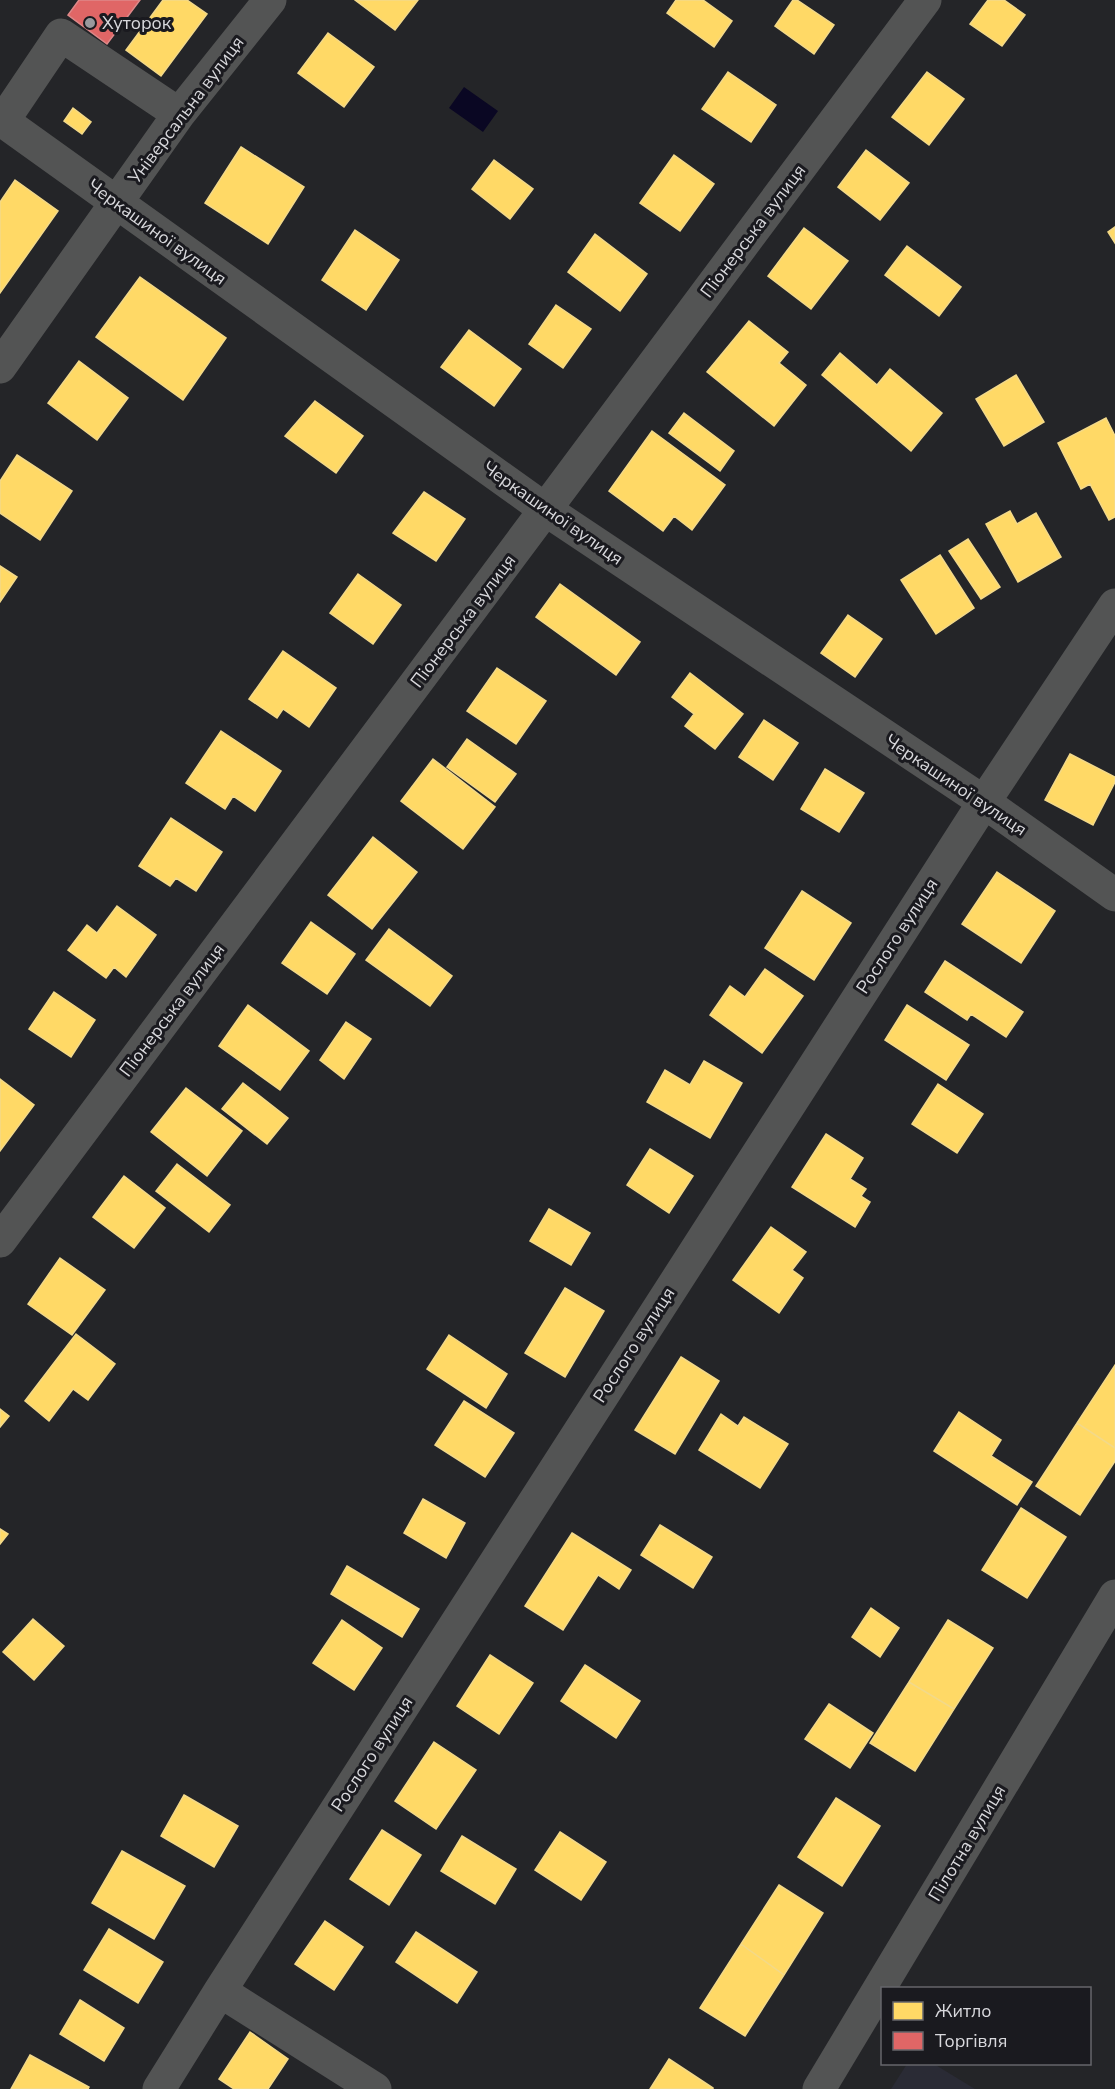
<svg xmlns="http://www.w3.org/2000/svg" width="1115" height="2089" viewBox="0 0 1115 2089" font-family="'Nunito Sans',sans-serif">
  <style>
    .built { fill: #2a2b35 }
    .water { fill: #0a0723 }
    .homes { fill: #ffd966; stroke: #f3d989; stroke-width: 1.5 }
    .shops { fill: #e06666; stroke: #de8889; stroke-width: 1.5 }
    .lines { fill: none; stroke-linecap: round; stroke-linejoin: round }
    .minor { stroke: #535454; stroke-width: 33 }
    .poi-dot { fill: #99999d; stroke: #1a1a1f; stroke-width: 2 }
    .labels { text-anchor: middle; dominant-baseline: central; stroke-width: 6; stroke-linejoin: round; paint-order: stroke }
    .poi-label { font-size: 18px; fill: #d8d8dc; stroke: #1a1a1f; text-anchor: start }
    .street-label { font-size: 18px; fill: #d8d8dc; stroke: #1a1a1f }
  </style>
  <rect width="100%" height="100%" fill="#242528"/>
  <path class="built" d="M907 2064H934L975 2089H891Z"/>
  <path class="water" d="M464 87 498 111 483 132 449 108Z"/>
  <path class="homes" d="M163 0H187L207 14 161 76 126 50Z
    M355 0H418L395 30Z
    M676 0H703L732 21 714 47 667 13Z
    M793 0H797L834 25 814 54 775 26Z
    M988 0H1004L1025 15 1002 46 970 24Z
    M328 33 374 67 344 107 298 73Z
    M728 72 776 105 751 142 702 109Z
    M927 72 964 99 929 145 892 117Z
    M73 108 91 122 82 134 64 121Z
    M241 147 304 187 268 244 205 203Z
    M866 150 909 183 880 220 838 187Z
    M674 155 714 184 680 231 640 203Z
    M494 160 533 189 510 219 472 189Z
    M15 180 58 211 0 293V202Z
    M1115 227V243L1108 232Z
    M804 228 848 261 811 309 768 276Z
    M355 230 399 260 366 310 322 280Z
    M595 234 647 274 620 311 568 272Z
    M907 246 961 287 939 316 885 275Z
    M140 277 226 338 183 400 96 337Z
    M556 305 591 329 563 368 529 344Z
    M749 321 788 352 779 363 806 385 774 426 707 372Z
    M469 330 521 369 494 406 441 367Z
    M840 353 877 385 890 369 942 413 911 451 822 375Z
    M79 361 128 398 97 440 48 403Z
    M1016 375 1044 422 1004 446 976 399Z
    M315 401 363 436 336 473 285 436Z
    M684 413 734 451 720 471 669 433Z
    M1106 418 1115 436V517L1109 520 1090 484 1081 489 1058 443Z
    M652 431 725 485 692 530 674 516 663 531 609 491Z
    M17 455 72 491 40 540 0 513V481Z
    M424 492 465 519 436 561 393 533Z
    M1010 511 1017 524 1036 513 1061 557 1018 582 986 524Z
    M968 539 1000 587 981 599 949 551Z
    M940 555 974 608 936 634 901 580Z
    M0 566 17 577 0 602Z
    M358 574 401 605 373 644 330 613Z
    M560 584 640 642 616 675 536 617Z
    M848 615 882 639 855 677 821 653Z
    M283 651 336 688 309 727 283 709 277 718 249 699Z
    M497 668 546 701 516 744 467 711Z
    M690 673 743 714 715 749 685 726 694 714 672 697Z
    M764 720 798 743 773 780 739 757Z
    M221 731 281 771 255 811 233 796 225 809 186 783Z
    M467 739 516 774 495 802 447 767Z
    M1070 754 1115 777V782L1093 825 1045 800Z
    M433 759 495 807 463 849 401 801Z
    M825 769 864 793 839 832 801 809Z
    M171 818 222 852 196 891 176 878 170 886 139 866Z
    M373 837 417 872 372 929 328 895Z
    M997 872 1055 911 1021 963 962 924Z
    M802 891 851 923 814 980 765 948Z
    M117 906 156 935 126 977 114 967 106 978 68 950 87 925 97 933Z
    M311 922 355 954 327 994 282 963Z
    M389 929 452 976 430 1006 366 960Z
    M945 961 1023 1012 1006 1037 971 1014 967 1020 925 992Z
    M765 969 803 996 762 1053 710 1015 730 986 745 997Z
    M54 992 95 1020 71 1057 29 1029Z
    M248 1005 309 1051 280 1090 219 1046Z
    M907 1005 969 1045 946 1080 885 1040Z
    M346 1022 371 1039 344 1079 320 1060Z
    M704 1061 742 1083 710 1138 647 1102 665 1070 690 1085Z
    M0 1079 34 1105 0 1151Z
    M243 1083 288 1118 267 1144 222 1109Z
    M938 1084 983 1114 957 1153 912 1124Z
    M186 1088 242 1131 207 1176 151 1132Z
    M826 1134 863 1158 850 1179 866 1189 861 1196 870 1202 855 1227 792 1187Z
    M650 1149 693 1176 669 1213 627 1185Z
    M177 1164 230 1205 209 1232 156 1191Z
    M124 1176 165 1208 134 1248 93 1217Z
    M549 1209 590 1233 571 1265 530 1241Z
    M771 1227 806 1252 792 1270 803 1278 779 1313 733 1280Z
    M60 1258 105 1290 72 1335 28 1304Z
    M565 1288 604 1311 565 1377 525 1353Z
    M76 1334 115 1364 88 1400 73 1389 49 1421 25 1401Z
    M449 1335 507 1374 486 1408 427 1369Z
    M681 1357 719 1381 675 1454 635 1430Z
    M1115 1365V1448L1077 1423Z
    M464 1401 514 1433 485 1477 435 1445Z
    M0 1409 9 1416 0 1427Z
    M959 1412 1001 1440 991 1456 1032 1482 1017 1505 934 1451Z
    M721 1414 738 1426 744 1417 788 1444 760 1488 699 1450Z
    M1077 1423 1115 1448V1461L1080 1515 1036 1486Z
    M423 1499 465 1523 446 1558 404 1533Z
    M1021 1508 1066 1537 1027 1598 982 1570Z
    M660 1525 712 1557 693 1588 641 1555Z
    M0 1529 8 1534 0 1544Z
    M572 1533 631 1570 619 1589 598 1575 563 1630 525 1606Z
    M347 1566 419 1609 402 1637 331 1594Z
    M871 1608 899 1628 880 1657 852 1637Z
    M33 1619 64 1646 34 1680 3 1652Z
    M342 1620 382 1648 354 1690 313 1663Z
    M948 1620 993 1648 954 1709 909 1682Z
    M490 1655 533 1683 499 1734 457 1706Z
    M585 1665 640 1701 616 1738 561 1701Z
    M909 1682 954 1709 915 1771 870 1743Z
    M829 1704 873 1733 850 1768 805 1739Z
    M434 1742 476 1770 436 1829 395 1801Z
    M184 1795 238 1826 214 1867 161 1836Z
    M836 1798 880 1826 842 1886 798 1857Z
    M382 1830 421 1855 389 1905 350 1879Z
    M560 1832 606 1862 581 1900 535 1870Z
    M462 1836 516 1869 495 1904 441 1871Z
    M122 1851 185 1886 154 1939 92 1903Z
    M779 1885 823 1913 784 1975 741 1944Z
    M325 1921 363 1947 334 1990 295 1964Z
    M109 1929 163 1962 138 2003 84 1970Z
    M416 1932 477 1972 457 2003 396 1962Z
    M741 1944 784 1975 745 2036 700 2008Z
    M80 2000 124 2028 104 2061 60 2034Z
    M250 2032 288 2059 268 2089H234L219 2079Z
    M30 2055 89 2087 88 2089H11Z
    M669 2059 713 2088V2089H650Z"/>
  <path class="shops" d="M79 0H140L107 44 68 15Z"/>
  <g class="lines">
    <path class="minor" d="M0 119 546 510 984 802 1115 895
      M3 121 61 35 179 114
      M0 367 179 114 270 0
      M0 1241 925 0
      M220 1991 375 2089
      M159 2089 220 1991 984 802 1115 605
      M819 2089 1115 1596"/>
  </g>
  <circle class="poi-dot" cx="90" cy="23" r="6"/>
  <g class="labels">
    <g class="poi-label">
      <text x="102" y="23">Хуторок</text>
    </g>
    <g class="street-label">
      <text transform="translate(186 110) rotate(-53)">Універсальна вулиця</text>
      <text transform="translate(753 231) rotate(-53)">Піонерська вулиця</text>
      <text transform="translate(157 232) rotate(36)">Черкашиної вулиця</text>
      <text transform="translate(553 513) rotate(35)">Черкашиної вулиця</text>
      <text transform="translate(463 621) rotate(-53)">Піонерська вулиця</text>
      <text transform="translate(956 785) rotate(34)">Черкашиної вулиця</text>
      <text transform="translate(897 936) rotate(-57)">Рослого вулиця</text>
      <text transform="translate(172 1010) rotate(-53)">Піонерська вулиця</text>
      <text transform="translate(634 1345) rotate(-57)">Рослого вулиця</text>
      <text transform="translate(372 1754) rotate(-57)">Рослого вулиця</text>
      <text transform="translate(967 1843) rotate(-59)">Пілотна вулиця</text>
    </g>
  </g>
  <rect x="881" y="1987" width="210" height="78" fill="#1a1a1f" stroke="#66666b" stroke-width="1.5"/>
  <rect x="893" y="2002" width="30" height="18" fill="#ffd966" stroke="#66666b" stroke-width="1.5"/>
  <text x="935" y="2017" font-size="18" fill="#d8d8dc">Житло</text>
  <rect x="893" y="2032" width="30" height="18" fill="#e06666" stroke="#66666b" stroke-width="1.5"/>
  <text x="935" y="2047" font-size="18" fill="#d8d8dc">Торгівля</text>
</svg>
